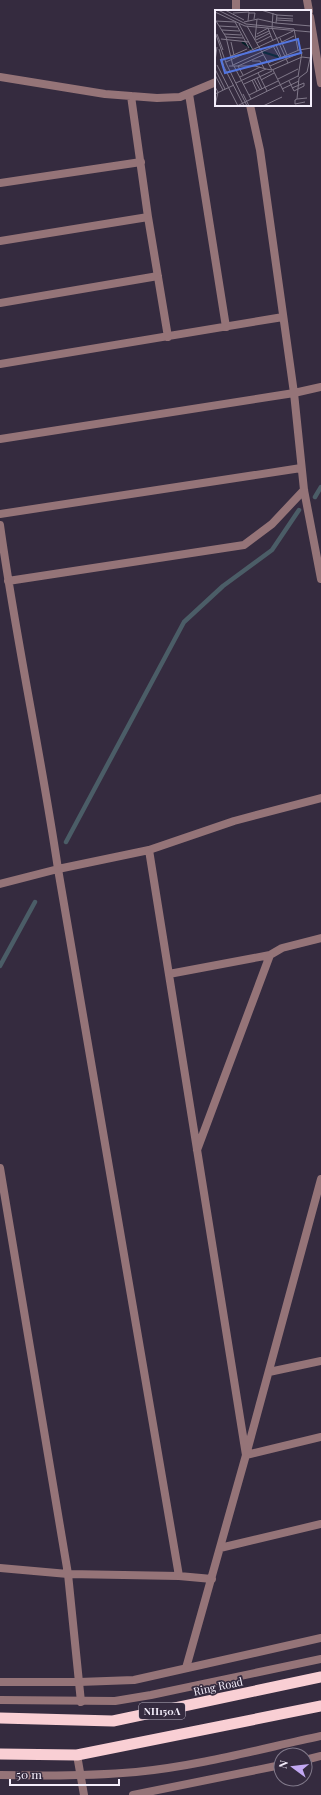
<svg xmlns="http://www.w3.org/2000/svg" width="321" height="1795" viewBox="0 0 321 1795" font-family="'Playfair Display',serif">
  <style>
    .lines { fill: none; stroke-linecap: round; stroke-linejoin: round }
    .stream { stroke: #4b5d67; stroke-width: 4.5 }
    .minor { stroke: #957478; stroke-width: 8 }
    .tertiary { stroke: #957478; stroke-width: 8 }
    .trunk { stroke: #f9cfd4; stroke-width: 11 }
    .labels { text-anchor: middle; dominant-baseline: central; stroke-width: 3.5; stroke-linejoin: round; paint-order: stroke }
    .shield { fill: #352b3f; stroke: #bbb4c3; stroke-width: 1 }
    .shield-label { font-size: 10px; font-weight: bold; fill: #f4eefb }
    .street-label { font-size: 11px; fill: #f4eefb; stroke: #352b3f }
    .inset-river { fill: none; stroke: #031f27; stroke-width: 2 }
    .inset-road { fill: none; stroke: #81798a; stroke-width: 1 }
    .view { fill: #5376e1; fill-opacity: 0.15; stroke: #5376e1; stroke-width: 2 }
    .inset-edge { fill: none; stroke: #f4eefb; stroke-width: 2 }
  </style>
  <rect width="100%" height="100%" fill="#352b3f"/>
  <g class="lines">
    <path class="stream" d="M315 497 321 487
      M66 842 184 622 223 586 272 550 299 510
      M0 966 35 902"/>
    <path class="minor" d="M307 0 309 11
      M236 11V0
      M310 17 321 83
      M0 77 105 94 157 98 180 97 216 82
      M189 94 226 327
      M131 96 148 217 168 337
      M250 105 260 150 294 393 304 490 321 579
      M0 183 141 162
      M0 241 148 217
      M0 303 158 276
      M0 364 283 317
      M0 439 294 393 321 387
      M0 514 301 468
      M0 525C16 640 41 754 58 869L179 1576
      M8 581 244 545 272 524 304 490
      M149 850 246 1455 321 1437
      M0 884 58 869 149 850 234 821 321 798
      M169 974 270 955
      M197 1150 270 955 282 948 321 938
      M0 1168 68 1574 81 1702
      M269 1372 321 1361
      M220 1548 321 1524
      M0 1568 68 1574 179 1576 212 1579
      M186 1668 246 1455 321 1179
      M0 1682H79
      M77 1755 84 1795"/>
    <path class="tertiary" d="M79 1682 134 1680 321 1638
      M0 1700 115 1701 151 1695 321 1659
      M305 1760 321 1756
      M0 1775C46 1776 91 1776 136 1772 198 1766 260 1749 321 1736
      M133 1795 281 1765"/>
    <path class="trunk" d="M0 1718 113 1721 321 1677
      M0 1754 77 1755 321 1706"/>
  </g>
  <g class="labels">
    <rect class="shield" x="139" y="1703" width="46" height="16" rx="3"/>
    <g class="shield-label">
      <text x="162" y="1711">NH150A</text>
    </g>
    <g class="street-label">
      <text transform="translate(218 1686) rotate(-12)">Ring Road</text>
    </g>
  </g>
  <g transform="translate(215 10)">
    <rect width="96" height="96" fill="#352b3f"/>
    <path class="inset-river" d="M27 32 37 39M48 42 64 47"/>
    <path class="inset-road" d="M3 0 31 14 79 19 83 40M10 0 29 10M46 0 62 5M0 2 30 16 96 22M18 3 34 2 33 11M34 3H40L39 9M58 3 57 18 73 53M62 8 78 9M62 10 78 11M0 11 20 12M1 11 11 27 18 56M20 12 34 38M29 12 43 9 61 13 96 16M61 13 62 5 78 6M24 14 38 40M4 16 22 17M32 16 57 60M7 20 24 21M0 22 11 53 32 96M2 24 8 40M9 24 26 25M42 24 53 18 58 31M11 27 28 28M41 27 54 21M65 28 72 45M6 29 34 32M40 30 42 9M41 30 55 23M16 32 19 45M67 32 79 26M42 33 56 26M61 35 66 47M58 36 65 48M4 39 9 57 29 96M16 46 32 39M0 51 2 37M37 51H45L49 58M11 52 78 21M53 53 84 40 96 38M2 55 23 96M18 55 64 34M14 56H40L51 59M19 56 36 89M55 56 87 42M0 59 10 79M58 60 69 82M43 63 52 81M0 65 8 80M28 65 23 56 48 45M25 67 45 57M83 67 87 42M42 68 47 79M39 69 45 80M63 69 83 59M37 70 42 81M46 70 59 63M74 71 79 81 89 76V73L77 78M21 73 51 59 57 60 87 47 95 48M29 74 57 61M0 77 3 82 0 96M67 79 84 71M0 84 19 75M28 84 34 96M34 85 63 71M92 88 82 89 84 68 92 62 96 44M82 89 80 90V94L90 92M22 96 83 66M48 96 67 87"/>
    <path class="view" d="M83 29 86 43 10 63 6 50Z"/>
    <rect width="96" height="96" class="inset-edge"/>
  </g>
  <g transform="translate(293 1767) rotate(285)"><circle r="19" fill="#352b3f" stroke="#81798a"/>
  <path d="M0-3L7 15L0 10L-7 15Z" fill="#c2a8f2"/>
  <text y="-6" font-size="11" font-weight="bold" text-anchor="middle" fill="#f4eefb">N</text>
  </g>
  <path d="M10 1779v6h109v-6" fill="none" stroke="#f4eefb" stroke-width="2"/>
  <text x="16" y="1779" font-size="12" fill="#f4eefb" stroke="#352b3f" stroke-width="3" paint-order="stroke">50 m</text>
</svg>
